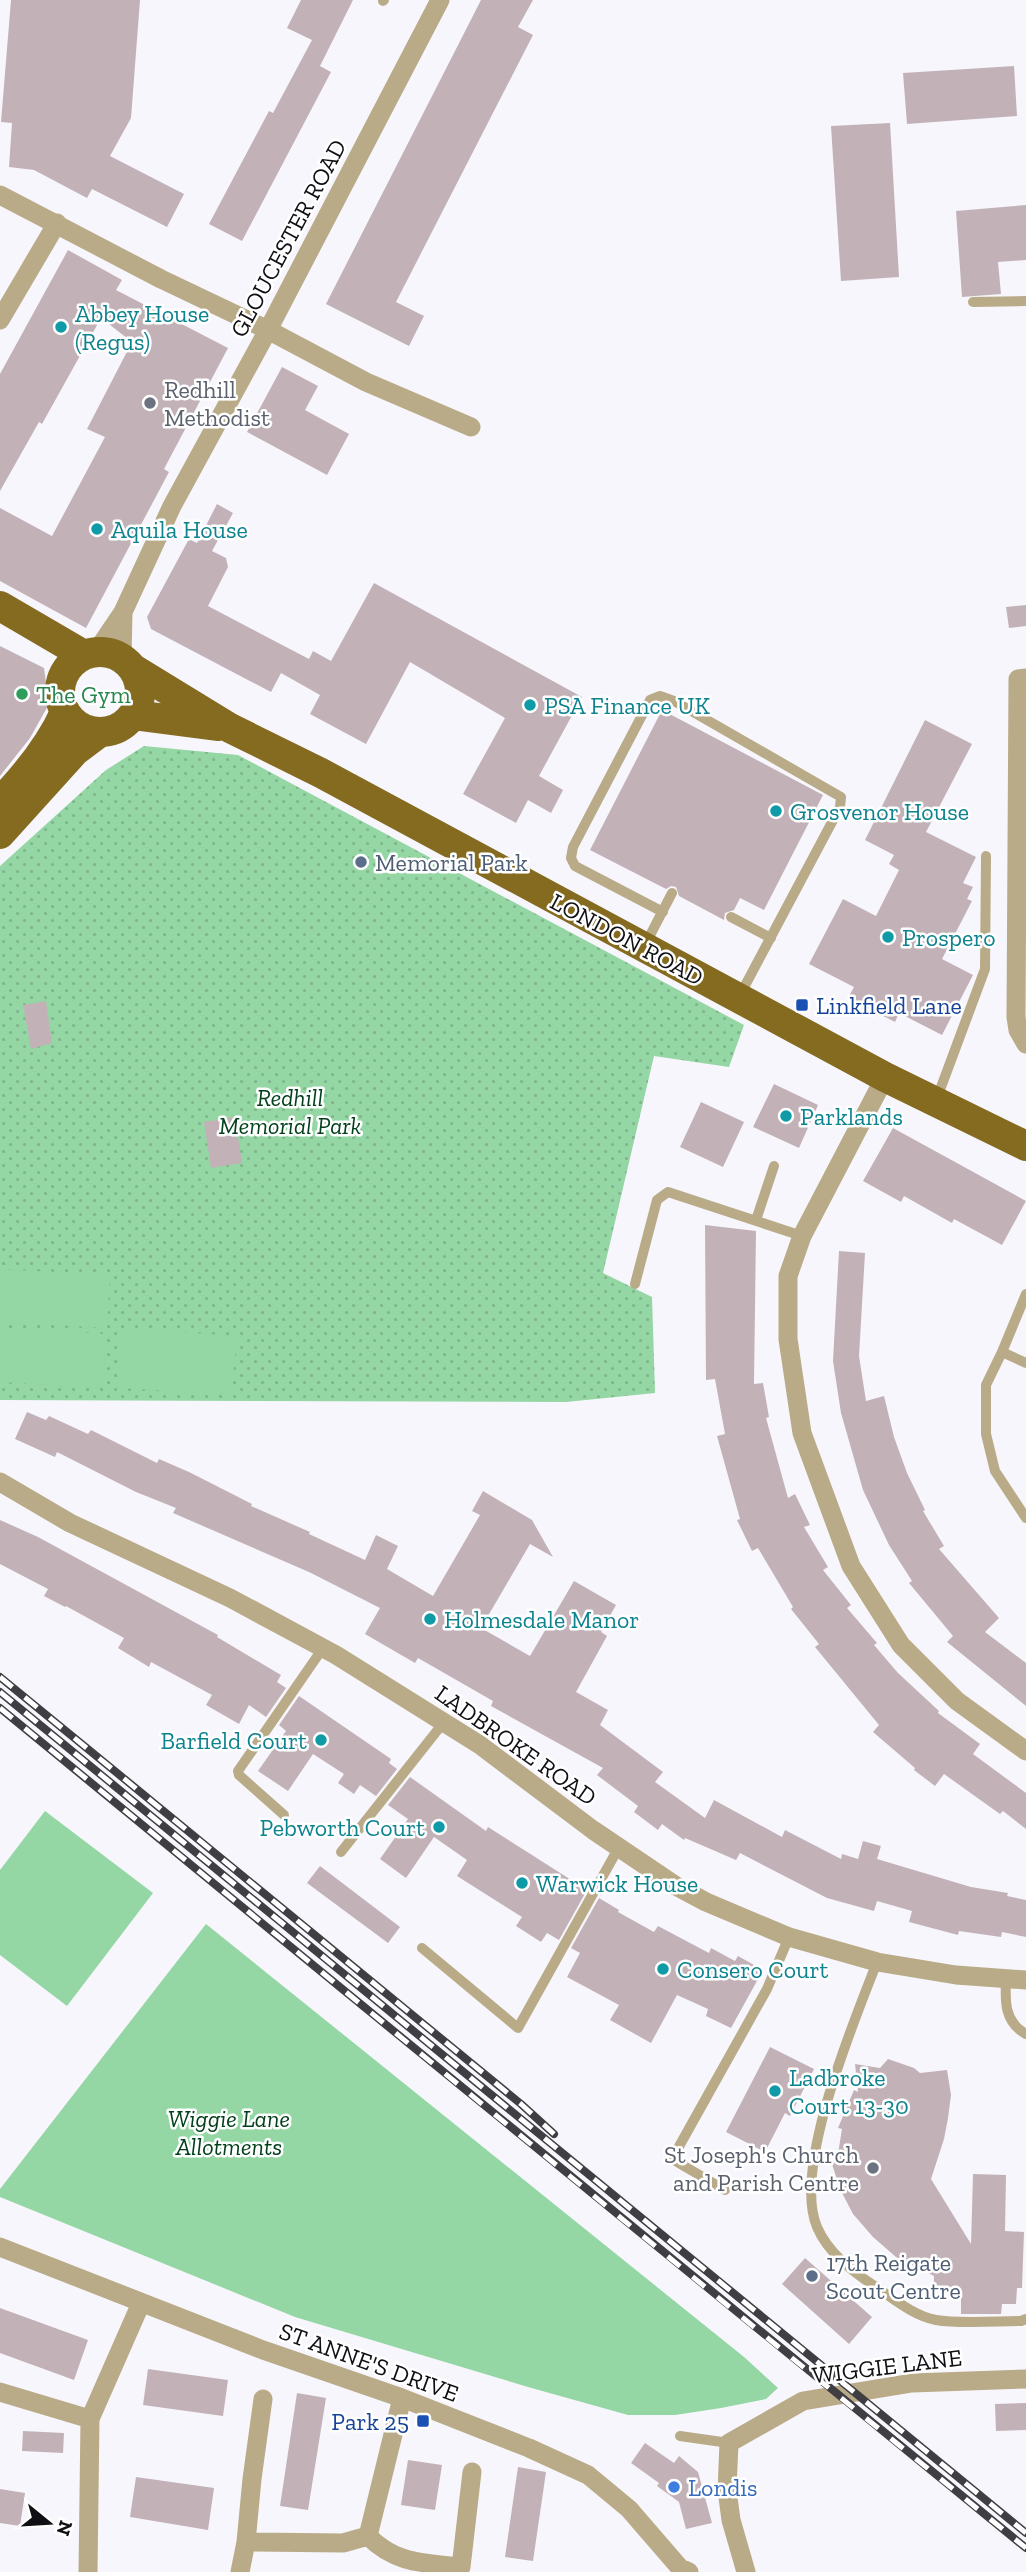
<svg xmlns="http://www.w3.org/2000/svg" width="1026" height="2572" viewBox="0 0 1026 2572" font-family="'Zilla Slab',serif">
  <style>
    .grass { fill: url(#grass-dots) }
    .garden { fill: #94d6a4 }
    .building { fill: #c2b2b8 }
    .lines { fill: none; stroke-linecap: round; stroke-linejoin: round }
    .lane { stroke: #b9ab88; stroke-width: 10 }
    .street { stroke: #b9ab88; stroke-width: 19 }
    .primary { stroke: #856b20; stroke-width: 30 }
    .rail-casing { stroke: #3f3e43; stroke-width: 8 }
    .rail { stroke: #fff; stroke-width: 5; stroke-dasharray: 16; stroke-linecap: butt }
    .culture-dot { fill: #0f9aa8; stroke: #fff; stroke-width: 2.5 }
    .worship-dot { fill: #6b7280; stroke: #fff; stroke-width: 2.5 }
    .leisure-dot { fill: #2e9e5b; stroke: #fff; stroke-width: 2.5 }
    .service-dot { fill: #5c6f8a; stroke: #fff; stroke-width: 2.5 }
    .transit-dot { fill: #1a4fb4; stroke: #fff; stroke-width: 2.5 }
    .shop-dot { fill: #3f7fe0; stroke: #fff; stroke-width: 2.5 }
    .labels { text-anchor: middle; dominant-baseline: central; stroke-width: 5; stroke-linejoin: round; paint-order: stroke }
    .street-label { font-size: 24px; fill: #100f14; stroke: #fff }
    .culture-label { font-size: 24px; fill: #0d838f; stroke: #fff; text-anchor: start }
    .worship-label { font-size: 24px; fill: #5b616d; stroke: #fff; text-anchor: start }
    .leisure-label { font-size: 24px; fill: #27864d; stroke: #fff; text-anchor: start }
    .service-label { font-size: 24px; fill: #4e5e75; stroke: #fff; text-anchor: start }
    .transit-label { font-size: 24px; fill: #164399; stroke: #fff; text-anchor: start }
    .park-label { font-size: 24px; font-style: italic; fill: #02411c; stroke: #fff }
    .shop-label { font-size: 24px; fill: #366cbe; stroke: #fff; text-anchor: start }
  </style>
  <defs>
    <pattern id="grass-dots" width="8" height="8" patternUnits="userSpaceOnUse" patternTransform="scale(1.75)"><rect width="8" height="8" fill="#94d6a4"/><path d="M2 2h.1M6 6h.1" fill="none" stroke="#7fb68c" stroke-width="1.8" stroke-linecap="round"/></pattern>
  </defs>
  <rect width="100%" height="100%" fill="#f7f6fc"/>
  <path class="grass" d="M144 746 238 755 744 1025 729 1067 654 1056 603 1273 652 1297 655 1393 566 1402 0 1400V866L106 770Z"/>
  <path class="garden" d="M0 1269 110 1275 107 1328 0 1322Z
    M0 1328 107 1334 103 1388 0 1382Z
    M122 1328 237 1336 231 1394 116 1388Z
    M45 1811 153 1893 67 2006 0 1955V1870Z
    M206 1924 744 2357 778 2388 766 2399 721 2408 675 2415H628L528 2387 295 2317 0 2197V2189Z"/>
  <path class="building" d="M11 0H140L131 118 110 156 184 194 167 227 92 189 87 198 34 170 9 167 12 123 1 122Z
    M301 0H353L320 66 331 72 242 241 209 224 269 111 273 113 312 40 287 28Z
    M481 0H533L518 27 533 35 396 302 424 316 409 346 326 304Z
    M1014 66 1017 116 907 124 903 73Z
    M890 123 899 277 841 281 831 126Z
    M1026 205V260L998 262 1001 294 962 297 956 211Z
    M68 250 122 280 116 290 228 348 164 469 169 472 86 628 0 581V508L52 536 105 437 87 429 132 342 101 318 42 424 39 422 0 491V374Z
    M282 367 318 386 305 410 349 434 327 475 247 432Z
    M217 504 233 513 212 551 226 558 228 567 208 606 309 659 313 651 331 661 374 583 582 697 539 776 563 790 551 813 528 800 516 823 463 794 505 718 410 662 366 744 310 714 320 695 281 673 271 692 151 629 147 617 189 539 197 543Z
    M1026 605V626L1009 628 1006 607Z
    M0 646 44 668 49 704 30 738 0 776Z
    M662 710 823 795 764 910 740 898 734 910 725 913 724 920 679 896 676 887 671 886 666 889 590 850Z
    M925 720 972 744 926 832 976 857 963 883 973 887 967 899 972 901 942 959 973 975 942 1035 899 1013 895 1022 848 998 854 987 809 964 843 899 876 916 899 870 889 864 894 855 865 840Z
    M46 1001 52 1043 31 1049 23 1005Z
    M774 1084 818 1105 799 1148 753 1127Z
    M701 1102 744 1122 723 1167 680 1147Z
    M235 1117 242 1163 211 1168 204 1122Z
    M893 1128 1026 1201 1002 1245 954 1219 952 1223 904 1196 901 1202 863 1181Z
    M705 1225 756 1231 754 1384 763 1383 769 1417 766 1418 788 1498 795 1494 810 1525 804 1527 828 1567 823 1570 851 1605 847 1608 877 1643 874 1645 898 1673 939 1711 938 1713 980 1744 973 1754 1026 1793V1829L1003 1811 1000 1814 944 1774 935 1786 914 1770 915 1768 873 1732 879 1725 815 1647 819 1644 791 1609 793 1607 758 1548 752 1551 737 1520 740 1519 717 1436 725 1434 715 1379 706 1380Z
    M839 1251 865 1253 859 1356 866 1401 884 1396 894 1437 907 1473 925 1510 923 1511 944 1546 939 1549 999 1618 985 1632 1026 1663V1706L947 1642 953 1636 909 1583 912 1581 889 1545 863 1490 841 1413 833 1361Z
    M27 1412 46 1420 49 1416 88 1434 91 1430 157 1463 159 1459 189 1472 252 1504 251 1506 310 1532 309 1534 365 1560 376 1535 398 1546 387 1569 433 1596 480 1515 472 1511 483 1491 532 1520 553 1557 530 1544 481 1628 530 1656 574 1581 616 1605 601 1632 607 1636 576 1692 608 1710 600 1725 663 1772 655 1782 705 1818 714 1800 782 1837 785 1830 841 1859 842 1854 858 1859 863 1841 881 1846 877 1859 971 1887 1008 1893 1007 1896 1026 1900V1937L1002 1932 1001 1937 959 1931 958 1935 909 1922 912 1911 877 1901 874 1911 827 1898 740 1853 736 1860 685 1838 684 1840 662 1824 658 1830 634 1812 638 1806 597 1775 603 1768 491 1706 493 1701 418 1658 415 1663 365 1634 380 1608 309 1572 173 1513 176 1508 136 1492 57 1452 55 1457 15 1439Z
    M0 1520 38 1537 218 1635 217 1637 281 1675 277 1682 286 1688 266 1717 249 1705 239 1724 206 1705 212 1695 151 1662 149 1667 118 1648 124 1638 66 1606 65 1607 44 1596 48 1589 0 1564Z
    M299 1696 391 1759 389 1763 397 1769 376 1796 360 1785 354 1794 338 1783 344 1774 313 1754 288 1791 258 1771 286 1731 279 1725Z
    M410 1777 486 1831 488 1827 587 1890 559 1940 547 1933 541 1942 516 1926 522 1917 457 1876 467 1860 434 1837 406 1878 380 1859 408 1819 388 1805Z
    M320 1866 400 1927 388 1943 307 1883Z
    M599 1898 619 1910 618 1912 654 1932 658 1926 709 1953 711 1948 735 1961 738 1956 763 1970 731 2028 706 2016 708 2009 677 1995 651 2043 610 2020 619 2005 567 1977 580 1953 571 1948Z
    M770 2047 814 2069 790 2116 785 2113 765 2152 726 2132Z
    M888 2059 914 2068 920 2073 947 2070 951 2095 948 2118 944 2139 931 2179 971 2244 973 2174 1006 2175 1005 2231 1024 2232 1022 2288H1017L1016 2304H1002L1001 2314H961V2291L949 2290V2286H934V2276L896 2257 873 2237 853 2214 840 2189 831 2161 837 2160 842 2129 838 2128 854 2090 858 2092 855 2064 880 2068Z
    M805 2258 872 2317 849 2344 782 2284Z
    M0 2308 88 2340 74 2380 0 2353Z
    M148 2369 228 2380 223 2416 143 2405Z
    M297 2393 326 2398 308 2510 280 2506Z
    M1026 2403V2430L996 2431 995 2404Z
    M23 2431 64 2433 63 2453 22 2451Z
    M645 2443 674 2463 679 2456 698 2472 712 2523 686 2529 679 2502 657 2486 659 2483 631 2463Z
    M408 2460 442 2465 435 2510 401 2505Z
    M518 2467 546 2472 533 2561 505 2557Z
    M136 2477 214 2488 208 2530 130 2517Z
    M0 2489 25 2493 20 2526 0 2523Z"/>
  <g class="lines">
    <path class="lane" d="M383 1 384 0
      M973 302 1026 301
      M663 912 575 866 571 858 573 847 650 700 660 696 674 701 841 797 840 807 740 995
      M731 917 771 938
      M645 945 672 893
      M937 1098 985 969 986 856
      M756 1220 774 1166
      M635 1284 657 1200 668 1192 802 1236
      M1026 1294 1002 1352 986 1385V1434L995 1471 1026 1518
      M1002 1352 1026 1363
      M284 1815 239 1775 238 1771 323 1648
      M341 1852 444 1722
      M422 1948 518 2028 619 1847
      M877 1962C854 2022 792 2168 817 2227 828 2253 853 2272 876 2287 894 2299 914 2316 936 2320 958 2324 998 2321 1021 2321L1026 2319
      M1006 1979C1005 2001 1004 2022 1026 2034
      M725 2190 672 2159 767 1989 789 1937
      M680 2436 729 2443"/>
    <path class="street" d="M0 195 161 279 268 330 366 382 471 427
      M0 320 57 223
      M96 652 123 612 172 506 268 330 440 0
      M122 658 123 613
      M1026 678 1018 679 1016 1017 1018 1030 1026 1044
      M885 1077 802 1236 788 1276V1339L802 1433 851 1566 901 1645 957 1701 1026 1751
      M0 1482 70 1523 230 1598 336 1655 480 1745 593 1830 676 1886 706 1902 789 1937 877 1962 956 1975 1026 1980
      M0 2247 263 2350 402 2398 529 2448 588 2475 629 2509 680 2568 689 2572
      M0 2392 90 2419
      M368 2536C395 2564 425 2563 461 2567L472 2472
      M246 2542 252 2479 263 2399
      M88 2572 90 2419 141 2303
      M240 2572 246 2542 343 2543 368 2536 402 2398
      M746 2572 731 2520 727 2490 729 2443 803 2401 912 2383 1026 2379"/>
    <path class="primary" d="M0 606 84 655
      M60 692a40 40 0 1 1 80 0a40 40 0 1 1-80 0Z
      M132 668 230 728 321 773 885 1077 1026 1146
      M134 715 219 726
      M0 802C26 775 50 746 65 712
      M0 834 75 751 99 733"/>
    <g class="rail-casing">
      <path id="rail" d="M0 1677 521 2104 554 2134
        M0 1692 1026 2533
        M0 1708C342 1988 682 2270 1026 2548"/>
    </g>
    <use href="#rail" class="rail"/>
  </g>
  <g class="culture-dot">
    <circle cx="61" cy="327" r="7"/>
    <circle cx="97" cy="529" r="7"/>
    <circle cx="530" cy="705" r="7"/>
    <circle cx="776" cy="811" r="7"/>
    <circle cx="888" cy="937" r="7"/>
    <circle cx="786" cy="1116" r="7"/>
    <circle cx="430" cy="1619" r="7"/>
    <circle cx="321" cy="1740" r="7"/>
    <circle cx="439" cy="1827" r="7"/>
    <circle cx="522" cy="1883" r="7"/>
    <circle cx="663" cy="1969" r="7"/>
    <circle cx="775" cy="2091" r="7"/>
  </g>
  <g class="worship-dot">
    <circle cx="150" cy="403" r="7"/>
    <circle cx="873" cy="2168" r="7"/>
  </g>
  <circle class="leisure-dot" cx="22" cy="694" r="7"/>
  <g class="service-dot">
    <circle cx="361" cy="862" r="7"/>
    <circle cx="812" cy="2276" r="7"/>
  </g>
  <g class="transit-dot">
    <rect x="795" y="998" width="14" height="14" rx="3.5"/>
    <rect x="416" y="2414" width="14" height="14" rx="3.5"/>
  </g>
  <circle class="shop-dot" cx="674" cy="2487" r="7"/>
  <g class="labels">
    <g class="street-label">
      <text transform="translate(288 238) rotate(-62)">GLOUCESTER ROAD</text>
      <text transform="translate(627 939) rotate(28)">LONDON ROAD</text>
      <text transform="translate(516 1745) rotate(35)">LADBROKE ROAD</text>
      <text transform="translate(369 2362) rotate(20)">ST ANNE'S DRIVE</text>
      <text transform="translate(887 2366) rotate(-7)">WIGGIE LANE</text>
    </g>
    <g class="culture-label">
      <text x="75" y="313">Abbey House<tspan x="75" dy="28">(Regus)</tspan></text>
      <text x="111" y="529">Aquila House</text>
      <text x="544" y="705">PSA Finance UK</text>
      <text x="790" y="811">Grosvenor House</text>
      <text x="902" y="937">Prospero</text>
      <text x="800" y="1116">Parklands</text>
      <text x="444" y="1619">Holmesdale Manor</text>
      <text x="307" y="1740" text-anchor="end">Barfield Court</text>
      <text x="425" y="1827" text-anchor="end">Pebworth Court</text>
      <text x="536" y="1883">Warwick House</text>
      <text x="677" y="1969">Consero Court</text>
      <text x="789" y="2077">Ladbroke<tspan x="789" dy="28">Court 13-30</tspan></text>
    </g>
    <g class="worship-label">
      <text x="164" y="389">Redhill<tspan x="164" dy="28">Methodist</tspan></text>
      <text x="859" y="2154" text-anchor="end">St Joseph's Church<tspan x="859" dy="28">and Parish Centre</tspan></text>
    </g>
    <g class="leisure-label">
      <text x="36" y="694">The Gym</text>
    </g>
    <g class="service-label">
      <text x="375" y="862">Memorial Park</text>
      <text x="826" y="2262">17th Reigate<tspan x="826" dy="28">Scout Centre</tspan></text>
    </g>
    <g class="transit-label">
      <text x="816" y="1005">Linkfield Lane</text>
      <text x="409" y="2421" text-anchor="end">Park 25</text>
    </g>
    <g class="park-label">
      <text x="290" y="1097">Redhill<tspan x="290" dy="28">Memorial Park</tspan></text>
      <text x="229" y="2118">Wiggie Lane<tspan x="229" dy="28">Allotments</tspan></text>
    </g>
    <g class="shop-label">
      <text x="688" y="2487">Londis</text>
    </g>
  </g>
  <g transform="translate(49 2523) rotate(108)" stroke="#ffffff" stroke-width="5" paint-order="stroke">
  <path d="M0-5L12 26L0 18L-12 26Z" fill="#100f14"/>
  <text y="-10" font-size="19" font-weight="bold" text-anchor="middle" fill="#100f14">N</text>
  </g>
</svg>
